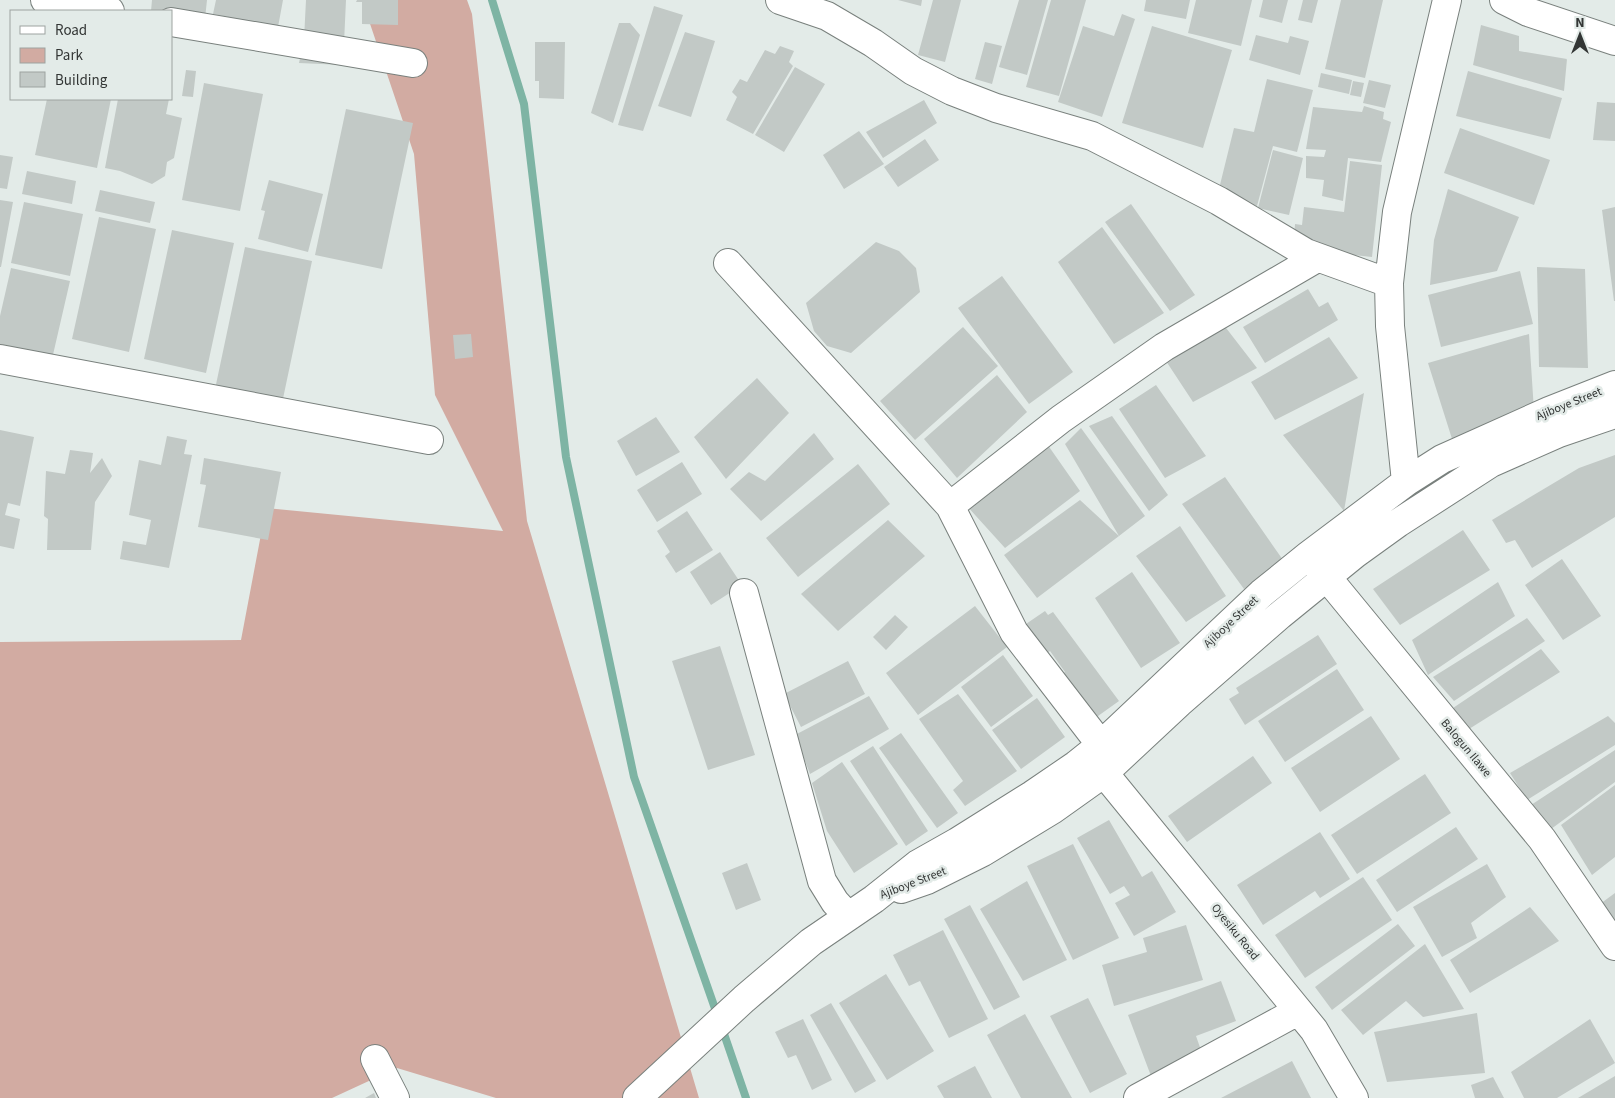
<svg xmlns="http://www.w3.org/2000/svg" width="1615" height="1098" viewBox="0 0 1615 1098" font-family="'Source Sans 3',sans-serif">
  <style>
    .green { fill: #d2aba2 }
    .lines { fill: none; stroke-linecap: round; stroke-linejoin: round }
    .stream { stroke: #7eb4a4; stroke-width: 8 }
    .building { fill: #c2c9c6 }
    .minor-casing { stroke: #79807d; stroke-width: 30 }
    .minor { stroke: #fff; stroke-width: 28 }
    .labels { text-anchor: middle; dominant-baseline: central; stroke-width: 5; stroke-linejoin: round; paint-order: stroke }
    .street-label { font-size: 12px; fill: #333635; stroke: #e3ebe8 }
  </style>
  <rect width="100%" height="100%" fill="#e3ebe8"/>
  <path class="green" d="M362 0H467L472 14 527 521 699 1098H496L397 1068 332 1098H0V642L241 640 266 508 503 531 435 395 414 154Z"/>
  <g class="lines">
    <path class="stream" d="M492 0 524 104 566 457 634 777 718 1017
      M722 1028 746 1098"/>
  </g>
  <path class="building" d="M152 0H207L204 28 171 11H151Z
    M216 0H283L278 27 213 14Z
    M306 0H346L343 65 299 63 304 39Z
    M357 0H398V25L362 24V2H356Z
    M898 0H922L921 6Z
    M933 0H961L945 62 918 55Z
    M1019 0H1048L1027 75 999 67Z
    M1051 0H1086L1059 96 1026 87Z
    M1146 0H1190L1186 19 1144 11Z
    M1196 0H1252L1241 46 1188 33Z
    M1263 0H1288L1282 23 1259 17Z
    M1303 0H1318L1312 23 1298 20Z
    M1341 0H1383L1365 78 1325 69Z
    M654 6 683 15 643 131 618 125Z
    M1122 14 1135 19 1102 117 1058 102 1083 26 1114 36Z
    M619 23H630L640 35 613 123 591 113Z
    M1481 25 1519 36V51L1567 59 1564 91 1473 65Z
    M1152 26 1232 50 1203 148 1122 123Z
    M685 32 715 41 691 117 658 106Z
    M1256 35 1288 43 1290 36 1309 41 1300 75 1249 60Z
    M535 42H565L564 99 539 98V81H535Z
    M985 42 1002 46 992 84 975 79Z
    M780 46 794 51 789 62 793 66 753 134 726 120 737 97 732 92 740 79 747 82 765 50 775 54Z
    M795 67 825 84 784 152 755 135Z
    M186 70 196 71 193 97 182 96Z
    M1468 71 1562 98 1550 139 1456 116Z
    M1321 73 1352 80 1349 94 1318 87Z
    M1267 79 1313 90 1297 152 1273 146 1257 206 1217 197 1234 128 1254 132Z
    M1369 80 1391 85 1385 108 1363 103Z
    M1353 81 1364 83 1361 97 1350 95Z
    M204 83 263 94 240 211 182 200Z
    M47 99H111L97 168 35 155Z
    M118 99H169L166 114 182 118 174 158 167 162 165 176 152 184 120 171 105 168Z
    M924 100 937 123 883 158 866 132Z
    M1597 102 1615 103V141L1593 140Z
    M1364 106 1384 112 1383 119 1391 122 1381 162 1348 158 1343 201 1322 196 1324 180 1306 178V156L1324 157 1326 150 1306 149 1313 107 1362 112Z
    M346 109 413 123 382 269 315 255Z
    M1460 128 1550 160 1534 205 1444 173Z
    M859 131 884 164 844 189 823 155Z
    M925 139 939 160 898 187 884 167Z
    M1273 150 1303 158 1289 215 1258 208Z
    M0 155 13 157 7 189 0 188Z
    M1350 161 1382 165 1372 257 1299 249 1294 239 1295 224 1302 225 1304 207 1344 212Z
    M27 171 76 181 72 204 22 194Z
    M269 180 323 194 308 252 258 239 265 211 261 210Z
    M1448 189 1519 217 1497 271 1430 285 1434 240Z
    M100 190 155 202 150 223 95 211Z
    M0 200 13 202 1 267H0Z
    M24 202 83 214 70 276 11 263Z
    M1131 204 1195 295 1170 311 1105 222Z
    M1615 207V301H1614L1602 210Z
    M99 217 156 229 129 352 72 339Z
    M1102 227 1164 313 1114 344 1058 262Z
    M172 230 234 243 206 373 144 359Z
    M876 242 899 251 916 268 920 292 851 353 827 346 814 331 806 303Z
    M245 247 312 261 281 408 214 394Z
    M1537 267 1585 269 1588 368 1539 367Z
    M11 268 70 281 52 359 0 347V316Z
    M1520 271 1533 324 1441 347 1428 295Z
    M1002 276 1073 372 1029 404 958 308Z
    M1308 289 1319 307 1328 302 1338 320 1265 363 1243 327Z
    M1223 324 1257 368 1193 402 1166 361Z
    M963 327 998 366 915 440 880 401Z
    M471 334 473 357 455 359 453 335Z
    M1529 334 1534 411 1453 442 1428 363Z
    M1329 337 1358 378 1275 420 1251 382Z
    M997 375 1027 412 957 478 924 439Z
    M757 378 789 413 726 479 694 437Z
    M1156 385 1206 456 1165 478 1119 409Z
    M1364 393 1344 511 1283 435Z
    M1112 416 1168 495 1149 511 1089 426Z
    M656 417 680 452 636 476 617 441Z
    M1081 428 1145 516 1119 536 1065 444Z
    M0 430 34 437 20 506 8 503 5 515 20 519 14 549 0 546Z
    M814 433 834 459 761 521 730 489 749 472 765 481Z
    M167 436 187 440 184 454 192 455 169 568 120 559 123 541 146 545 151 520 129 515 139 460 161 465Z
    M1045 441 1080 491 1005 548 966 505Z
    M70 450 93 453 90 473 102 458 112 476 95 502 91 550H47L48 519 44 516 46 471 65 474Z
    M1615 455V517L1532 568 1515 540 1506 543 1492 520 1579 468Z
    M204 458 281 472 268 540 198 527 206 485 200 484Z
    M682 462 702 494 657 522 637 490Z
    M858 464 890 504 798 577 766 538Z
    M1225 477 1283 560 1244 589 1182 504Z
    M1080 500 1119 536 1037 598 1004 555Z
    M687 511 713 550 676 573 665 556 670 552 657 531Z
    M888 520 925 556 838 631 801 594Z
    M1180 526 1226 596 1186 622 1136 556Z
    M1463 530 1490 570 1400 625 1373 589Z
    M720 552 742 585 711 605 690 572Z
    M1562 559 1601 616 1563 640 1525 585Z
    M1132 572 1180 643 1141 668 1095 598Z
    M1498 582 1515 616 1428 675 1412 640Z
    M975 606 1007 647 918 715 886 673Z
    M1045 611 1048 615 1053 612 1119 701 1091 721 1058 677 1065 672 1050 651 1045 655 1023 626Z
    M895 615 908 627 886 650 873 637Z
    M1527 618 1545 641 1454 701 1433 677Z
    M1318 635 1337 664 1245 725 1229 699 1239 693 1236 688Z
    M720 646 755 755 708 770 672 661Z
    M1541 649 1560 672 1469 729 1453 708Z
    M1003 655 1033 696 991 727 961 687Z
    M848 661 865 694 801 727 784 694Z
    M1337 669 1364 710 1285 762 1258 721Z
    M958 694 1017 771 965 806 953 790 963 781 919 719Z
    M869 696 889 729 810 774 795 735Z
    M1037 698 1065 737 1021 769 992 730Z
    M1371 716 1400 759 1320 812 1291 768Z
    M1608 716 1615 723V745L1527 800 1510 773Z
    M901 733 958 813 937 828 879 748Z
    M873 746 928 831 906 846 850 761Z
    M1615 750V782L1547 832 1531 805Z
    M1253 756 1272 783 1187 842 1168 816Z
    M842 762 898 844 854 873 827 831 812 783Z
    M1425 774 1451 813 1357 874 1331 835Z
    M1615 785V857L1592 875 1561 825Z
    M1109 820 1142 877 1152 871 1176 912 1134 936 1115 903 1130 895 1124 886 1110 894 1077 838Z
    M1456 827 1478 859 1397 912 1376 880Z
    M1320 832 1350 879 1320 898 1315 891 1263 925 1237 885Z
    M1073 844 1119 938 1073 960 1027 866Z
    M747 863 761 900 736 910 722 873Z
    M1487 864 1506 897 1471 923 1477 938 1442 957 1413 907Z
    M1363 877 1392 920 1305 978 1275 935Z
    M1027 881 1067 960 1023 981 980 909Z
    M1615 893V924L1600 904Z
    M970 905 1020 997 994 1010 944 919Z
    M1530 907 1559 941 1470 993 1450 960Z
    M1398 924 1415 946 1332 1010 1315 987Z
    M1186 925 1203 980 1114 1006 1102 965 1147 952 1143 938Z
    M943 930 988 1019 949 1038 920 981 909 986 893 955Z
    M1425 944 1464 1009 1423 1017 1406 1001 1363 1035 1341 1010Z
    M886 974 934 1051 887 1080 839 1003Z
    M1221 981 1236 1021 1196 1036 1203 1056 1151 1076 1128 1015Z
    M1088 998 1127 1074 1090 1093 1050 1016Z
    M831 1003 876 1081 855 1093 810 1015Z
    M1477 1013 1485 1073 1387 1082 1374 1032Z
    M1025 1014 1072 1098H1021L987 1035Z
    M803 1019 832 1080 812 1090 796 1055 788 1058 775 1032Z
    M1590 1019 1615 1063 1557 1098H1524L1511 1072Z
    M1292 1061 1311 1098H1221Z
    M975 1066 992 1098H944L937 1086Z
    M1615 1076V1098H1578Z
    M1493 1077 1504 1098H1475L1471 1085Z
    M374 1093 376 1098H365Z"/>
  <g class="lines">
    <g class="minor-casing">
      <path id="minor" d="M45 0 110 11
        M780 0 827 16 873 43 913 71 952 91 996 108 1092 136 1219 201 1306 253 1389 283
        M1504 0 1528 12 1615 41
        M171 22 413 63
        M728 263 950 506 1014 632 1101 745
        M0 359 429 440
        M1406 482 1390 326 1389 283 1397 212 1447 0
        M950 506 1061 419 1164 347 1317 258
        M1316 564 1542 839 1615 946
        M744 593 822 881 835 902 848 916
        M1104 773 1314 1030 1354 1098
        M901 889 927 880 983 852 1052 810 1104 773 1179 703 1280 615 1355 554 1398 523 1491 463 1559 433 1615 414
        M375 1059 395 1098
        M637 1098 744 999 811 942 874 899 918 864 957 842 1032 795 1076 765 1101 745 1262 593 1309 555 1406 482 1442 459 1549 411 1615 385
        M1138 1098 1298 1011"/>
    </g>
    <use href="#minor" class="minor"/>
  </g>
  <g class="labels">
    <g class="street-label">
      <text transform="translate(1569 404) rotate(-22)">Ajiboye Street</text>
      <text transform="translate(1231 622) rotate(-43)">Ajiboye Street</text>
      <text transform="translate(1466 748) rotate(50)">Balogun Ilawe</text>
      <text transform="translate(913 883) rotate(-21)">Ajiboye Street</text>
      <text transform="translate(1235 932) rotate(51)">Oyesiku Road</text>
    </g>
  </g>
  <rect x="10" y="10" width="162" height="90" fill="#e3ebe8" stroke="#9da3a0"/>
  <rect x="20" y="26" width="25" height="8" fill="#ffffff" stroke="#9da3a0"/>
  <text x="55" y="35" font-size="15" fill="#333635">Road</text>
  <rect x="20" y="48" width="25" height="15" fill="#d2aba2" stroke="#9da3a0"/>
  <text x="55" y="60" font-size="15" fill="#333635">Park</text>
  <rect x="20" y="72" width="25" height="15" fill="#c2c9c6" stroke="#9da3a0"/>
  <text x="55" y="85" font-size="15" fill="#333635">Building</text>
  <g transform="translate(1580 35)" stroke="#e3ebe8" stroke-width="4" paint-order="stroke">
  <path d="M0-4L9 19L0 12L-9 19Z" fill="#333635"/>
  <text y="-8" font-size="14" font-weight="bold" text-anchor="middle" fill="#333635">N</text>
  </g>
</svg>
